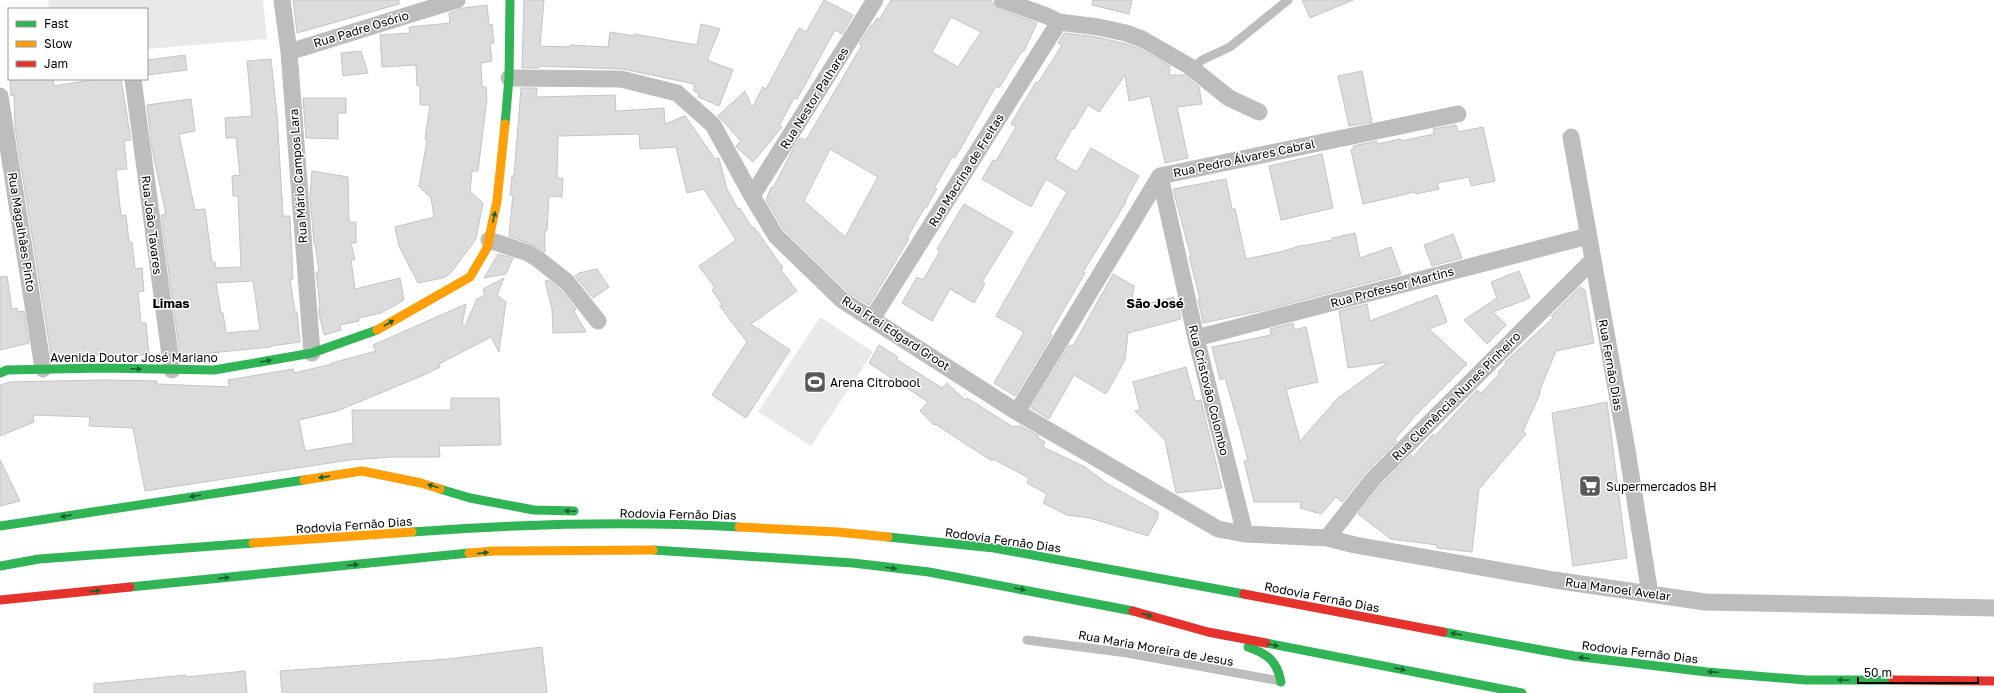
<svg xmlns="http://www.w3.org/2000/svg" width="1994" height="693" viewBox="0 0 1994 693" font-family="'Golos Text',sans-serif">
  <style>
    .green { fill: #e9e9e9 }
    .building { fill: #dcdcdc; stroke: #c4c4c4; fill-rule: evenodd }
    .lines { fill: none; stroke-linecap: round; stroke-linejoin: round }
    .lane { stroke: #bdbdbd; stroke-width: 9 }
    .street { stroke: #bdbdbd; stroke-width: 17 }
    .fast { stroke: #30b455; stroke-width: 9 }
    .slow { stroke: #ff9f0a; stroke-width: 9 }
    .jam { stroke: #e5322d; stroke-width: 9 }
    .oneway { fill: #1a632f }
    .labels { text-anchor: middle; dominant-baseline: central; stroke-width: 3; stroke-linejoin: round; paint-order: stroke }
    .street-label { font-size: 12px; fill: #000; stroke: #fff }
    .poi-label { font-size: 12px; fill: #000; stroke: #fff; text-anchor: start }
    .neighbourhood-label { font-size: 13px; font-weight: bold; fill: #000; stroke: #fff }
  </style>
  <rect width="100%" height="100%" fill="#fff"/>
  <path class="green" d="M48 0H263L267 39 147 49V9H49Z
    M820 317 873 352 811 446 758 412Z"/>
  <path class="building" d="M293 0H399V4L297 33Z
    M524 0H544L540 46 570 47V45L608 47 610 32 634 36V34L697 45 701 24 720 29 707 60 733 70 719 106 698 97 699 94 694 91V84L623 69 539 66V68H522Z
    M824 0 853 15 842 34 835 30 797 99 794 98 779 126 782 127 753 162 737 148 736 146 741 141 718 116 745 91 752 108 763 87 766 89 799 28 806 32Z
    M891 0H990L999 9 1037 23 1024 51H1022L999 88 996 86 955 158 952 157 935 187 937 189 926 208 925 207 907 238 909 239 869 305 848 292 784 230 766 200 771 187 773 188 793 149 800 138 806 140 862 45 859 44 871 25 872 26 877 18 879 20ZM951 17 981 32 958 67 932 52ZM830 149 878 177 845 237 804 201Z
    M1093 0H1132L1129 14 1092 5Z
    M1302 0H1353L1310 18Z
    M487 5 489 25 492 24 494 43H490L492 61 481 63 482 87H486L487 99 478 171H472L470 191 483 203 476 239 450 274 443 278 418 283 399 246 395 227 434 217 431 198 419 186 427 140 425 139 430 105H420V86H417L416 65 382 67 380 35 410 33 409 27 450 23 449 13 463 8Z
    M1064 33 1096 37 1123 43 1138 48 1170 66 1169 75H1185L1199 87 1202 104 1177 107 1188 158 1165 163 1150 96 1129 101 1125 75 1099 112 1088 105 1074 129H1072L1055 159 1077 172 1091 148 1139 176 1125 201 1126 202 1083 272 1085 273 1050 333 1052 335 1015 396 994 383 1024 332 996 316 1067 192 1046 179 1031 207 982 179 993 160 996 161 1016 127 1011 124 1022 105 1036 82 1038 83 1062 45 1058 43Z
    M361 51 368 73 343 76 341 53Z
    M185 55 187 70 147 75V60Z
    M271 59 277 115 283 216H290L293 279H290L295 312H297L300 342 271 346V347L180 356 161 215 166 214 152 149 147 105 191 99 195 131 179 134 195 210 205 209 212 262H215L216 268 241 267 238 196H233L232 176 240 175 236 138H226L225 118 252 116 247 61ZM253 281 260 330 226 333 223 313H221L216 283Z
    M1362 71 1372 122 1349 126 1338 76Z
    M10 79H53L54 86 97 79H121L131 140 124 141 127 169 116 170 121 216 126 215 129 242H132L135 269 142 268 144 291 138 292 141 323H146L149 355H51L15 128 14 95 11 96Z
    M521 88H537L536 97 615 95 616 111 664 108 665 124 685 116 715 159 719 158 727 189 738 209 740 208 752 228 754 227 783 268 781 270 797 291 751 324 790 350 746 418 712 395 747 342 719 305 723 306 712 290 715 288 699 266 736 240 704 189 687 193 676 147 640 149 639 134 558 136 557 178H563L562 197 549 196 547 230H545V252L531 244 509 236 513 195H510L512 176H514Z
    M303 98H346V113H338V139L306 138Z
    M1456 125 1458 132 1483 127 1495 181 1471 186 1469 177 1437 183 1439 189 1416 194 1415 192 1363 204 1351 150 1354 149 1353 146 1377 141V144L1400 139 1401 141 1434 134 1433 129Z
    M1322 154 1333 208 1281 220 1269 166Z
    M312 171 348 177 349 222H356V243H351L355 260H351L355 289 400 278 404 300 381 313 359 318V321L340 325 341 330 324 335 319 314V307H320L316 272H319L315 243H314L310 197Z
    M1226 179 1232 209H1235L1246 259 1280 252 1303 245V246L1332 240V238L1355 233 1360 258 1391 247 1401 274 1265 310 1203 323 1198 299H1200L1189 257H1191L1173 189Z
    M964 204 1013 232 982 282 985 284 974 303 950 289 932 321 902 303 917 277 923 280 940 251 937 249Z
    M1453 234 1462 258 1432 266 1424 245Z
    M498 254 513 258 506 274 484 278Z
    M597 269 609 287 593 298 575 276 579 273Z
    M1519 271 1530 298 1493 312 1506 325 1487 344 1464 320 1497 298 1491 282Z
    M1113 274 1134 286 1131 308 1174 297 1176 304H1178L1181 319 1128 333 1125 360 1106 394 1074 375 1049 419 1031 408 1069 345 1073 346Z
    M7 276 12 309 17 308 18 312 24 311 29 343 0 350V277Z
    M504 278 497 295 506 302 499 352 491 337 439 364 440 367 424 375 337 411 299 420 305 451 353 443 352 410H451V398H499L501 445 439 446 440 457H392L350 460 145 491 133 428 89 426 90 417 33 415 34 422 0 436V385L10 382 102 380 157 381V384L230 387 228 380 293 369 294 373 332 364V363L376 351 373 345 466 304 462 325 465 326 477 299 485 295 483 289Z
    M549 280 560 289 576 309 574 311 586 332 553 333 552 309 545 281Z
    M1580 287 1585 290 1594 343 1556 351 1541 387 1539 396 1523 431 1526 434 1479 489 1472 552 1437 548V545L1391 539 1358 514 1380 486 1411 455 1413 457 1433 434 1435 436 1477 390 1481 393 1500 373 1498 372 1506 364 1505 362 1553 318 1551 316Z
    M1437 295 1447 322 1429 329 1467 364 1415 416 1395 439 1397 441 1366 472 1342 502 1336 497 1321 514 1300 508 1301 502H1254L1244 461 1248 460 1237 419 1225 378 1220 380 1212 347 1271 335 1270 329 1293 323 1294 330 1306 327 1318 382 1286 389 1300 441 1338 398 1388 362 1348 368 1339 311 1367 304 1370 321Z
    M879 345 898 357 896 359 942 388 947 383 965 400 967 398 1013 427 1014 426 1017 427 1019 425 1039 436 1038 438 1045 442 1043 447 1085 467 1106 483 1158 512V517L1148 536 1090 518 1067 515 1043 503 1047 494 1027 483 1029 478 993 459 992 461 935 424 934 425 920 411 928 402 869 363Z
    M1186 367 1195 401 1201 400 1222 488 1176 493 1165 440 1135 411 1140 410 1133 382Z
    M1607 402 1627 558 1573 566 1552 413Z
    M0 460 20 501 0 506Z
    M542 647 547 693H282L280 671 448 659Z
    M245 671 247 693H94V684L186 675V677Z"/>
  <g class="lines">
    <path class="lane" d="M1192 69 1202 60 1230 47 1288 0
      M1027 640 1127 653 1280 681"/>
    <path class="street" d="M282 0 289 52 312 353
      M1002 0 1047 16 1059 22 1098 27 1126 33 1142 39 1189 66 1229 98 1259 112
      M289 52 457 0
      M509 78 621 79 677 93 713 125 752 196 776 236 842 300 1017 412 1218 529 1245 534 1327 538 1355 545 1554 580 1705 602 1994 608
      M133 79 172 370
      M0 96 43 369
      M1571 137 1626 444 1650 594
      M1160 176 1196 338 1245 534
      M752 196 875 0
      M489 240 528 253 538 259 567 282 598 321
      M872 319 1059 22
      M1196 338 1588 236
      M1017 412 1160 176 1458 114
      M1327 538 1373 479 1592 261"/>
    <path class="fast" d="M505 124 509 78 510 0
      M0 373 7 370 102 368 214 370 312 353 377 330
      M440 489 470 498 534 510 574 511
      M0 526 304 480
      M412 532C520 524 630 521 739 527
      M888 537 994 548 1244 594
      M653 550 853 563 929 572 1133 611
      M0 566 39 559 253 543
      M130 587 469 553
      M1443 632 1574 656 1707 672 1806 680H1893
      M1266 643 1522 693
      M1248 647C1268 654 1277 661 1281 682"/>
    <path class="slow" d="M377 330 470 277 487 248 497 201 505 124
      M304 480 362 471 421 483 440 489
      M739 527 838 532 888 537
      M253 543 412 532
      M469 553 494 551 653 550"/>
    <path class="jam" d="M1244 594 1443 632
      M0 600 130 587
      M1133 611 1208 632 1266 643
      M1893 680 1994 681"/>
  </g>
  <defs><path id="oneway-solid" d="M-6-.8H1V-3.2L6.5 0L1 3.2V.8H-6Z"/></defs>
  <g class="oneway">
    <use href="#oneway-solid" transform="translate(494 217) rotate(-78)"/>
    <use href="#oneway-solid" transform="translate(389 323) rotate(-30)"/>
    <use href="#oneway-solid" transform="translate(266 361) rotate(-10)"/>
    <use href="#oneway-solid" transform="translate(136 369) rotate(2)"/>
    <use href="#oneway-solid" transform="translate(324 477) rotate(172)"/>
    <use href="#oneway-solid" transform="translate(433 486) rotate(-162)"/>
    <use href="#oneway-solid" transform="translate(195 496) rotate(171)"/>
    <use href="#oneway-solid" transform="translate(570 511) rotate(-178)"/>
    <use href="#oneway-solid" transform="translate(66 516) rotate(171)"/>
    <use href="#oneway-solid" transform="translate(483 553) rotate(-6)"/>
    <use href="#oneway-solid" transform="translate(353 565) rotate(-6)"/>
    <use href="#oneway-solid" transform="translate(891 568) rotate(7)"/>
    <use href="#oneway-solid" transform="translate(224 578) rotate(-6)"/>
    <use href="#oneway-solid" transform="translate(1020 589) rotate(10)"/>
    <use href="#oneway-solid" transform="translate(95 591) rotate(-6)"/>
    <use href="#oneway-solid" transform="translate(1147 615) rotate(16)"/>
    <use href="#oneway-solid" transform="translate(1456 634) rotate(-169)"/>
    <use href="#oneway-solid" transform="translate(1273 645) rotate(11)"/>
    <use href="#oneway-solid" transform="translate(1584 658) rotate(-173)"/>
    <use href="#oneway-solid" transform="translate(1400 669) rotate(11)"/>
    <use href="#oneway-solid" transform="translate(1713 672) rotate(-175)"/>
    <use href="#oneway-solid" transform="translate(1843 680) rotate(-179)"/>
  </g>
  <defs>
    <g id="stadium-square" transform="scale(1.15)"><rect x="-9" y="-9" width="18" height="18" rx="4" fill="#595959" stroke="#fff"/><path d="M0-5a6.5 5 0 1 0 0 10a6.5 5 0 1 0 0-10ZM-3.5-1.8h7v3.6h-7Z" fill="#fff"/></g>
    <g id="supermarket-square" transform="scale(1.15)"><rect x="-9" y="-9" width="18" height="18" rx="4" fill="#595959" stroke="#fff"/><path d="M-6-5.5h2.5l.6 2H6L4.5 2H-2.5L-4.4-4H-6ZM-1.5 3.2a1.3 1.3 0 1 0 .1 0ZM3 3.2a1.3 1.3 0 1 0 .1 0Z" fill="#fff"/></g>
  </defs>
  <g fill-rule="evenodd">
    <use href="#stadium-square" x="815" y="382"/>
    <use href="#supermarket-square" x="1590" y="486"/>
  </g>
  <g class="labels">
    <g class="street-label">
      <text transform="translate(361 29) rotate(-17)">Rua Padre Osório</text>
      <text transform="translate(814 98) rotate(-58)">Rua Nestor Palhares</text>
      <text transform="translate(1244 158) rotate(-12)">Rua Pedro Álvares Cabral</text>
      <text transform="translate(966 170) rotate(-58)">Rua Macrina de Freitas</text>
      <text transform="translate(298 176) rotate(-94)">Rua Mário Campos Lara</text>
      <text transform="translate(152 225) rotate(83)">Rua João Tavares</text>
      <text transform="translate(22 232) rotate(81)">Rua Magalhães Pinto</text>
      <text transform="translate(1392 287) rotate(-15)">Rua Professor Martins</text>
      <text transform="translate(896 333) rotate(33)">Rua Frei Edgard Groot</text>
      <text x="134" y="357">Avenida Doutor José Mariano</text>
      <text transform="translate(1611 365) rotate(80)">Rua Fernão Dias</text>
      <text transform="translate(1209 390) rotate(76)">Rua Cristovão Colombo</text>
      <text transform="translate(1456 396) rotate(-45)">Rua Clemência Nunes Pinheiro</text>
      <text transform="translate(678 514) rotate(1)">Rodovia Fernão Dias</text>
      <text transform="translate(354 525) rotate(-4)">Rodovia Fernão Dias</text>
      <text transform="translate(1003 540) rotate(8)">Rodovia Fernão Dias</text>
      <text transform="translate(1618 589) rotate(8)">Rua Manoel Avelar</text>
      <text transform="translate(1322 597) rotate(11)">Rodovia Fernão Dias</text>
      <text transform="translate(1156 648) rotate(10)">Rua Maria Moreira de Jesus</text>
      <text transform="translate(1640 652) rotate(7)">Rodovia Fernão Dias</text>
    </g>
    <g class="poi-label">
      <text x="830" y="382">Arena Citrobool</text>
      <text x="1606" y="486">Supermercados BH</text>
    </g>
    <g class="neighbourhood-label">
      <text x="171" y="303">Limas</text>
      <text x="1155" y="303">São José</text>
    </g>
  </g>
  <rect x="8" y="8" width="140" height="72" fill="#ffffff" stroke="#999999"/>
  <rect x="16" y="21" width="20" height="6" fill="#30b455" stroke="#999999"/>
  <text x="44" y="28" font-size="12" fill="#000000">Fast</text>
  <rect x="16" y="41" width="20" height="6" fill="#ff9f0a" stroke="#999999"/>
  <text x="44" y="48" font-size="12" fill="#000000">Slow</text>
  <rect x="16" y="61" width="20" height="6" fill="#e5322d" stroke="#999999"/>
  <text x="44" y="68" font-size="12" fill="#000000">Jam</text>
  <path d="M1858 677v6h120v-6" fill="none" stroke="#000000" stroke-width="2"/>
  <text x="1864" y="677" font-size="12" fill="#000000" stroke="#ffffff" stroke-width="3" paint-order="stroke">50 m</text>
</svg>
